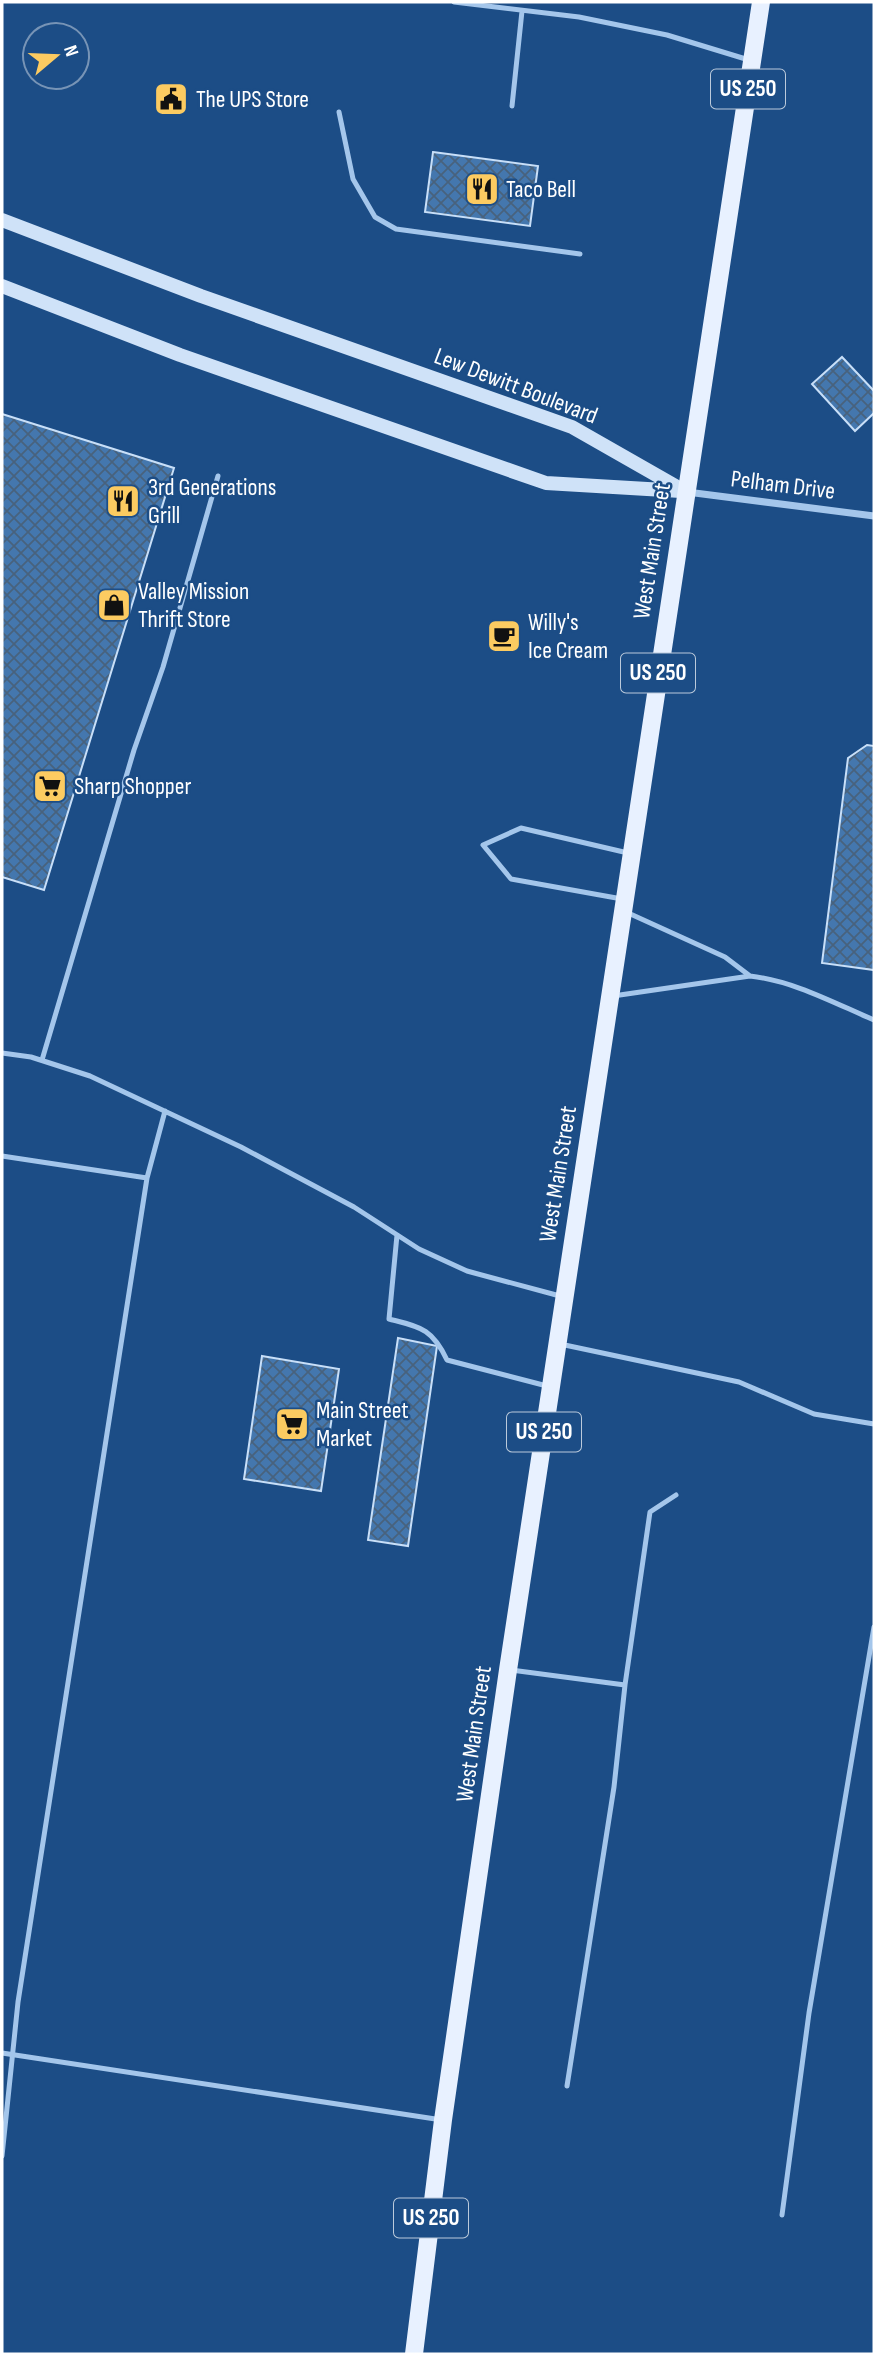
<svg xmlns="http://www.w3.org/2000/svg" width="876" height="2356" viewBox="0 0 876 2356" font-family="'Sofia Sans Condensed',sans-serif">
  <style>
    .building { fill: url(#building-cross-hatch); stroke: #c8dff8; stroke-width: 2 }
    .lines { fill: none; stroke-linecap: round; stroke-linejoin: round }
    .lane { stroke: #a4c6eb; stroke-width: 5 }
    .street { stroke: #a4c6eb; stroke-width: 7 }
    .secondary { stroke: #cfe2f8; stroke-width: 14 }
    .primary { stroke: #e8f1ff; stroke-width: 18 }
    .labels { text-anchor: middle; dominant-baseline: central; stroke-width: 5; stroke-linejoin: round; paint-order: stroke }
    .shield { fill: #1c4d86; stroke: #bbcadb; stroke-width: 2 }
    .shield-label { font-size: 23px; font-weight: bold; fill: #fff }
    .poi-label { font-size: 24px; fill: #fff; stroke: #1c4d86; text-anchor: start }
    .street-label { font-size: 24px; fill: #fff; stroke: #1c4d86 }
  </style>
  <defs>
    <pattern id="building-cross-hatch" width="8" height="8" patternUnits="userSpaceOnUse" patternTransform="scale(1.75)"><rect width="8" height="8" fill="#4477ae"/><path d="M0 0l8 8M0 8l8-8" fill="none" stroke="#48627d"/></pattern>
  </defs>
  <rect width="100%" height="100%" fill="#1c4d86"/>
  <path class="building" d="M433 152 538 166 530 226 425 212Z
    M842 357 874 391V413L855 431 812 384Z
    M2 414 174 468 44 890 2 877Z
    M867 745 874 746V970L822 963 848 758Z
    M398 1338 437 1346 408 1546 368 1540Z
    M262 1356 339 1369 321 1491 244 1479Z"/>
  <g class="lines">
    <path class="lane" d="M454 2 579 17 667 35 749 60
      M512 106 522 11
      M339 112 353 179 375 217 396 229 580 254
      M622 899 511 879 483 845 521 828 628 853
      M626 912 725 957 750 976
      M613 996 750 976C794 981 834 1003 874 1020
      M2 1053 31 1057 90 1076 241 1147 354 1207 419 1249 467 1271 560 1296
      M42 1060 134 750 163 667 218 476
      M2 1156 147 1178
      M397 1235 389 1319C420 1327 432 1328 447 1360L547 1386
      M560 1344 739 1382 814 1414 874 1424
      M511 1670 625 1685
      M2 2053 442 2120
      M567 2086 614 1787 625 1685 650 1512 676 1495
      M2 2156 18 2002 147 1178 165 1111
      M782 2215 809 2013 874 1627"/>
    <path class="street" d="M687 492 874 516"/>
    <path class="secondary" d="M2 220 201 296 572 427 686 492
      M2 286 180 355 546 483 681 491"/>
    <path class="primary" d="M414 2354 443 2120 508 1670 761 2"/>
  </g>
  <defs>
    <g id="civic-square" transform="scale(1.75)"><rect x="-9" y="-9" width="18" height="18" rx="4" fill="#fccb61" stroke="#1c4d86"/><path d="M-.6-6.5H3V-4.5H.6V-3L4-1V1h2V6H-6V1h2V-1L-.6-3ZM-1.2 2.5V6h2.4V2.5Z" fill="#111"/></g>
    <g id="restaurant-square" transform="scale(1.75)"><rect x="-9" y="-9" width="18" height="18" rx="4" fill="#fccb61" stroke="#1c4d86"/><path d="M-5-6h1v4h1v-4h1v4h1v-4h1v5L-1.5 .5V6h-2V.5L-5-1ZM5-6V6H3V1.5H1.5Q1.5-4 5-6Z" fill="#111"/></g>
    <g id="shop-square" transform="scale(1.75)"><rect x="-9" y="-9" width="18" height="18" rx="4" fill="#fccb61" stroke="#1c4d86"/><path d="M-5-2.5h2.3a2.7 3.5 0 0 1 5.4 0H5L5.5 6h-11ZM-1.5-2.5h3a1.5 2.3 0 0 0-3 0Z" fill="#111"/></g>
    <g id="cafe-square" transform="scale(1.75)"><rect x="-9" y="-9" width="18" height="18" rx="4" fill="#fccb61" stroke="#1c4d86"/><path d="M-5.5-4.5H6V0H3Q3 3.5 0 3.5H-2.5Q-5.5 3.5-5.5 0ZM3-3.2v2h1.7v-2ZM-6 4.5H4V6H-6Z" fill="#111"/></g>
    <g id="supermarket-square" transform="scale(1.75)"><rect x="-9" y="-9" width="18" height="18" rx="4" fill="#fccb61" stroke="#1c4d86"/><path d="M-6-5.5h2.5l.6 2H6L4.5 2H-2.5L-4.4-4H-6ZM-1.5 3.2a1.3 1.3 0 1 0 .1 0ZM3 3.2a1.3 1.3 0 1 0 .1 0Z" fill="#111"/></g>
  </defs>
  <g fill-rule="evenodd">
    <use href="#civic-square" x="171" y="99"/>
    <use href="#restaurant-square" x="482" y="189"/>
    <use href="#restaurant-square" x="123" y="501"/>
    <use href="#shop-square" x="114" y="605"/>
    <use href="#cafe-square" x="504" y="636"/>
    <use href="#supermarket-square" x="50" y="786"/>
    <use href="#supermarket-square" x="292" y="1424"/>
  </g>
  <g class="labels">
    <g class="shield">
      <rect x="711" y="69.5" width="74" height="39" rx="5"/>
      <rect x="621" y="653.5" width="74" height="39" rx="5"/>
      <rect x="507" y="1412.5" width="74" height="39" rx="5"/>
      <rect x="394" y="2198.5" width="74" height="39" rx="5"/>
    </g>
    <g class="shield-label">
      <text x="748" y="89">US 250</text>
      <text x="658" y="673">US 250</text>
      <text x="544" y="1432">US 250</text>
      <text x="431" y="2218">US 250</text>
    </g>
    <g class="poi-label">
      <text x="196" y="99">The UPS Store</text>
      <text x="506" y="189">Taco Bell</text>
      <text x="148" y="487">3rd Generations<tspan x="148" dy="28">Grill</tspan></text>
      <text x="138" y="591">Valley Mission<tspan x="138" dy="28">Thrift Store</tspan></text>
      <text x="528" y="622">Willy's<tspan x="528" dy="28">Ice Cream</tspan></text>
      <text x="74" y="786">Sharp Shopper</text>
      <text x="316" y="1410">Main Street<tspan x="316" dy="28">Market</tspan></text>
    </g>
    <g class="street-label">
      <text transform="translate(516 386) rotate(21)">Lew Dewitt Boulevard</text>
      <text transform="translate(783 485) rotate(7)">Pelham Drive</text>
      <text transform="translate(652 551) rotate(-81)">West Main Street</text>
      <text transform="translate(558 1174) rotate(-81)">West Main Street</text>
      <text transform="translate(474 1734) rotate(-82)">West Main Street</text>
    </g>
  </g>
  <rect width="876" height="2356" fill="none" stroke="#ffffff" stroke-width="7"/>
  <g transform="translate(56 56) rotate(71)"><circle r="33" fill="#1c4d86" stroke="#7794b6" stroke-width="2"/>
  <path d="M0-5L12 26L0 18L-12 26Z" fill="#fccb61"/>
  <text y="-10" font-size="19" font-weight="bold" text-anchor="middle" fill="#ffffff">N</text>
  </g>
</svg>
